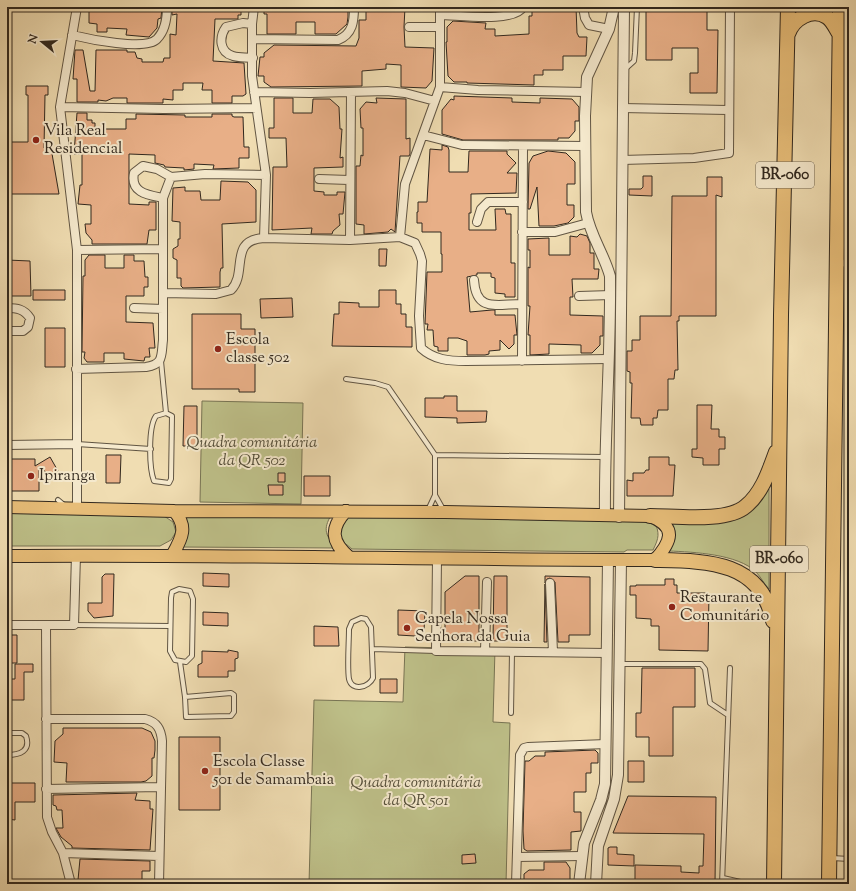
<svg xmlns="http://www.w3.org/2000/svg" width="856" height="891" viewBox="0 0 856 891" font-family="'Sorts Mill Goudy',serif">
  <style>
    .green { fill: #bec089; stroke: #787454 }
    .building { fill: #e8af87; stroke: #31281e }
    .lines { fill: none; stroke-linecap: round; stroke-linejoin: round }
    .service-casing { stroke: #615543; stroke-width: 6 }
    .minor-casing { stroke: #615543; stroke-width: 10 }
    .tertiary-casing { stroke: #615543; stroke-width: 12 }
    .primary-casing { stroke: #31281e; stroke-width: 14 }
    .motorway-casing { stroke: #31281e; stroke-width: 16 }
    .service { stroke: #f5e9cd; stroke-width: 4 }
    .minor { stroke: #f5e9cd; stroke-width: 8 }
    .tertiary { stroke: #f5e9cd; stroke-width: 10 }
    .primary { stroke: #e8be79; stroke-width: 12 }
    .motorway { stroke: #e8be79; stroke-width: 14 }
    .poi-dot { fill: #8f2418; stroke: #f5e9cd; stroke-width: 1.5 }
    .labels { text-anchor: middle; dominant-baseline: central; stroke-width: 4; stroke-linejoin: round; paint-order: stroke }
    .shield { fill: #f5e9cd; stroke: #6c6252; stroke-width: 1 }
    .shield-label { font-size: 15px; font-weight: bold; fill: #31281e }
    .poi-label { font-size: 16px; fill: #31281e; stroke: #f5e9cd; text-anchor: start }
    .park-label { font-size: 16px; font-style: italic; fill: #544e39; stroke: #f5e9cd }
  </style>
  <rect width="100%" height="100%" fill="#f0ddb2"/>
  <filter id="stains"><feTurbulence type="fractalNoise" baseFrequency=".005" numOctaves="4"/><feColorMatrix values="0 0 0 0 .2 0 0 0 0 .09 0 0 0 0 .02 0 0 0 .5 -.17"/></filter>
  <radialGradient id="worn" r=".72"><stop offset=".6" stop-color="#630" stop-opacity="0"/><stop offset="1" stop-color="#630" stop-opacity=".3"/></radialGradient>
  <path class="green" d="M202 401 303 403 301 504 200 502Z
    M769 489V589C764 584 761 577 756 572 738 554 693 552 669 551L674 537 667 519 727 520 747 514Z
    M7 512 164 516 173 522 176 532 171 540 160 546H7Z
    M179 512H333C323 528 324 534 336 548L180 547Z
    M348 514 654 521C660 533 659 538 653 550H627L624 552 352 549 341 540 339 521Z
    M405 647 495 649 493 722 510 723 506 884H309L314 700 403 702Z"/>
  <path class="building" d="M100 7H162L161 18 158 19 157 28 149 37 126 35 127 29 107 28V32H97V24L89 23V8Z
    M172 7H241V15H238V19H215L213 61 244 63 246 94 243 96H232V103H212V90H202L203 83H183V90H173V100L163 99V103H127V98H113L106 101 98 100V102H77V79H73L75 50H83L90 91H95L96 50H127V52H135L137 58 142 59V62H163L164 58H170V34L176 35 177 14 172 15Z
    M264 7H348V17L347 24 336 34H315V22H296V34H267V14H264Z
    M366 7H405L404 27 405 47 434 48 432 81 426 88 401 87V65L386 64V69L362 71V86L271 87 264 82V76H258L260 57H264V53L274 45 356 46 359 38V20H366Z
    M450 7H468V11L451 10Z
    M532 7H576L577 33 579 37H587L586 56H563V70H543V75H534V85L467 83V82H454L448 76 446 42H447V27L453 21 486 23 485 29H495V36L529 34V16H532Z
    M646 7H707V30H718L717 93H690V73H698V48H672V60H646Z
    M26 86H48V95H45L44 148H51L59 194H7V142H28V95H26Z
    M454 96 512 98V102L540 103V98L572 99 579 107V121H575V131L569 138H558V140H463L442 134V110L451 99 454 100Z
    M274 98H293V113H312L313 99H330L339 107 340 129H342L340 158 343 157V167L314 168V191L324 192V195H337V192H345L343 214H339L340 225 333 231 332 234H311L312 228 272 230 273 167H287L286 138H269V128H274Z
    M376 98 406 99V139L410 138V154L409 156H400L395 232 391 229 388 232 364 234V225L356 224V166H360L361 155 363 156V128H361L360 109 366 102 377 103Z
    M77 113H87V120H92V123H95V129H126V119H136V114L185 115V117H212V114H232V116L234 117H243L244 147H249V158H239V168L213 169 214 165 194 164V169L184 170V168L165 167 164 165 155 163V155L129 154V204L149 205V202H156V230H149L147 244H92V240L86 233 85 224H91V205L78 204 80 185H82V154H74Z
    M442 145 448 147 449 150V172H468L469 151H507V154L516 163 507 173H517L516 193 471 194V213H469V230H496L495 209H505L506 214H511V263H515V297H505V294L495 293V278L491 277V273H477V275L467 277 470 312 492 310H495V315H515L517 335H514V344L509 349 500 340V350L489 351V354L485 355H467V341L458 338H448V351H438V347L434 346 433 330H427L428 324H425L427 272H442V254H441V232H422V223H417V212H418V202H427L430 149 442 150Z
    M548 151 566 153 575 162V184H567V205H574V217L568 223 554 226H539L537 187 530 209H528L529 163 533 156Z
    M643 176H652V196L629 195V189H641L643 187Z
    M707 177H722V197L716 195V316H679V321H677L678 370H675L674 379H668V410H658L657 418H653V425H641L640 418H631L632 383H630V372L627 371V351H632V340H640V316H671L672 196H707Z
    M221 181 248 182 256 190V222L222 224 223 268H221L220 272V287L183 288 181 286V278H177V260L173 258V249L178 246V239H180V222L172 221 173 188 185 187V191H200L201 200H220Z
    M580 234 587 236 590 243V253H594V269H599L598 279H572L573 297H570V315L603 316V336H600V345L592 353H581V345L549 344V354L530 355V335H528L530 306H528V267L530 268V250H528V239L549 238V255H570V236L577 237Z
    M379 249H387L386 266H379Z
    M89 255H105V268H124V255H134V261H144L145 277H148V287H144V296H126V322L153 323 155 348H149L150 357H145L144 361 124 359V353H104V362H87L84 358 85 352H82L83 276H85V260Z
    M7 260 30 261 31 296H11V280H7Z
    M33 290H65V300H33Z
    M379 290H396V304H401V314H406V327H412V347L332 346 334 314H339V302L359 303V307H379Z
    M292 298 293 317 261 318 260 299Z
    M192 314H241V329H255V392H239V389H192Z
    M45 328H65V367H45Z
    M444 396H457V411H487L486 422 457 423V418L425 417V398H444Z
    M697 405H712L711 429H719V437H725V449H719V465H703V458L692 457V449H697Z
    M184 406H197V446H183Z
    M106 455H121L120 483H106Z
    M50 457 58 471 50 476 39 466V491H7V459H35V466Z
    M649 457H669V465H675L673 496H627V480L633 481V473H644L646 470H649Z
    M278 473H285V482H278Z
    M304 476H330V496H304Z
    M268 485H283V495H269Z
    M203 573 229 574V587L203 586Z
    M105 574H114L113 616 94 618 88 611V603H102V577Z
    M465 576H479V641H454L445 634V592Z
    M494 576H507V641H493Z
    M545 576 590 577V635H569V642H558L555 582 550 578 547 579 545 583Z
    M665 579H674V585H677V593H709L708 651 659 650V626H651V619L636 618V595H630V586H636V585H665Z
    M545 584 547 642H544Z
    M398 610 425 611 424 631H420L415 636 398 635Z
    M203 612 228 613V626L203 625Z
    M314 626 338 627 339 646H314Z
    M7 635H17V663H7Z
    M228 650 238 652V658L235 659V671H228V677H198V665L202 663V651L228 652Z
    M15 664H33V672H24V700H7V679H15Z
    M642 668H695V707H673V756H649V737H636V713H641Z
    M380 679H397V693H380Z
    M63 728H142L151 732 155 741V750L154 758H152V776L146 781 141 782H66L67 763 54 762 55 741 63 734Z
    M179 737H220V810H179Z
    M595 750 598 753V763H591V773H586V792H574V812H581V831L571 832V850L527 851 524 849 523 831 525 761H529L535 756H545V752Z
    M628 761H644V782H628Z
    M10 783H35V802H15V820L7 819V798H10Z
    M137 793 135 800 150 801V809H153L150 850 72 848V846L61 837 57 830 56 828H63L62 810H57L56 806 53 805V795Z
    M628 796 716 797 715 884H635V865L681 866V872L699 873V866H703L704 834 613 833Z
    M610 847H617V854L634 855V866L608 865V848Z
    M475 854 476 863 462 864V855Z
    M80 859 150 861V871H142V881H123V884H82V880H78Z
    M544 862H566L570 868V884H524V874L529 870H544Z"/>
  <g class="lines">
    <g class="service-casing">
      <path id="service" d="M624 70 634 61 635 53 637 7
        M840 239 849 242
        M842 265 849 256
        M161 361 166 413
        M346 379 375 383 388 387 435 455V495L428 510
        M166 413 172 416 171 479 169 483 154 481C149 468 148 427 156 416Z
        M77 444 151 449
        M435 455 604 457
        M435 495 444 511
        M58 500 64 505
        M179 589 190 591 193 599 192 656 186 662 175 660 170 651 171 598 172 592Z
        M361 618 366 619 371 627 373 678C369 687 352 692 349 679 347 667 349 642 349 629L352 622Z
        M74 625 170 626
        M373 649 436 651
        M180 662 185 697
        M619 664H701L705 669 710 703 728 715
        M231 693 234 695V712L231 716 186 717 185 697Z
        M511 713 512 652
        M7 733H22L26 736C31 751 20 755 7 755
        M832 858 849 859
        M723 878 749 884
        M722 884 730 668"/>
    </g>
    <g class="minor-casing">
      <path id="minor" d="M77 7 60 107 77 250V508
        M254 7 252 24V76L266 175 264 238 350 240 400 237 415 243 420 254 422 261 419 316 421 348C434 360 449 361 466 361L608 359
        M583 7 585 18 589 25 609 29
        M440 15C458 15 514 23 523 7
        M252 24 243 23 226 27C219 37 219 52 233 56 239 58 246 57 253 58
        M409 27H440
        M72 35C88 39 146 51 157 39 165 31 167 17 167 7
        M252 39 338 40C353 34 354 21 354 7
        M440 87 478 90 586 92
        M254 92 310 93 387 91 405 93 435 101
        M60 107 164 109 256 108
        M622 108 728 110
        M423 135 462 145 585 146
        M622 160 694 158 729 153 730 7
        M319 179 349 180
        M163 198C148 195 130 193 134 173L143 166 157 169 171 177
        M477 222 481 209 488 202H523
        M522 232H555L588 223
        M400 237 405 184 440 87V7
        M350 240 351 92
        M77 250 163 249
        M474 280C476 313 497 304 522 304
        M163 293 216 294 231 290C248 273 228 240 264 238
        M579 296 611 295
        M7 308C17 308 24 309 30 318L28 327 23 331H7
        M134 308 163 309
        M522 361 523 146
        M76 369 146 367C164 364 161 356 163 340V198L171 177 205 174 266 175
        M7 445 76 444
        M437 558 436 651 607 653
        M550 583 553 652
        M7 625H74L76 555
        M46 625 47 817 52 832 63 853 71 884
        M485 651 487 582
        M46 719H145C157 722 161 729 162 741L159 884
        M46 789 160 787
        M63 853 159 856
        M517 857 581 856
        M516 884 520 755 524 748 528 747 606 744"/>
    </g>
    <g class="tertiary-casing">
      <path id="tertiary" d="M605 516C604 436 611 356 610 276 604 254 590 235 586 212L585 116 587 77 609 29 614 7
        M619 517 624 7
        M579 884 584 843 601 800 605 784 608 560
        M596 884 598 846 614 799 618 775 621 560"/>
    </g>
    <g class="primary-casing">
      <path id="primary" d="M7 507 174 511 445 512 650 516C678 527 671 542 655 560 439 560 223 554 7 556
        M346 511C330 528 331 542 349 557
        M173 554C182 538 188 526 174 511"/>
    </g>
    <g class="motorway-casing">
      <path id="motorway" d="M788 34C793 19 812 7 827 17 833 21 836 29 840 35
        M650 516C675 516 727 523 746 506 762 493 769 471 776 452
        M655 560C705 561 761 560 773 621
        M774 884 781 315 788 7
        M829 884 840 7"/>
    </g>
    <use href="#service" class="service"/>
    <use href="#minor" class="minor"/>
    <use href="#tertiary" class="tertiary"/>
    <use href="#primary" class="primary"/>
    <use href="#motorway" class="motorway"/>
  </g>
  <g class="poi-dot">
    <circle cx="36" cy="140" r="4"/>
    <circle cx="218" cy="349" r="4"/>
    <circle cx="31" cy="476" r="4"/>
    <circle cx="672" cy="607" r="4"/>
    <circle cx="407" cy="628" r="4"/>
    <circle cx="205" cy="771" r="4"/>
  </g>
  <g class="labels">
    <g class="shield">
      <rect x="756" y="162" width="58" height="26" rx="3"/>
      <rect x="750" y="546" width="58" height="26" rx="3"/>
    </g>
    <g class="shield-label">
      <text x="785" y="175">BR-060</text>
      <text x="779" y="559">BR-060</text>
    </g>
    <g class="poi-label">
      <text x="44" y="131">Vila Real<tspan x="44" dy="18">Residencial</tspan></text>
      <text x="226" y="340">Escola<tspan x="226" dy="18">classe 502</tspan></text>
      <text x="39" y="476">Ipiranga</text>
      <text x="680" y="598">Restaurante<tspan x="680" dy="18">Comunitário</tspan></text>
      <text x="415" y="619">Capela Nossa<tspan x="415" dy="18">Senhora da Guia</tspan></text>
      <text x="213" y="762">Escola Classe<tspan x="213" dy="18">501 de Samambaia</tspan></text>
    </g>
    <g class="park-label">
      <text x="252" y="443">Quadra comunitária<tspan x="252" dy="18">da QR 502</tspan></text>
      <text x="416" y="783">Quadra comunitária<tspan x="416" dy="18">da QR 501</tspan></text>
    </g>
  </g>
  <rect width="856" height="891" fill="none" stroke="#f0ddb2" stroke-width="24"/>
  <rect x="8" y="8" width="840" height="875" fill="none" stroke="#31281e" stroke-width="2"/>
  <rect x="12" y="12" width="832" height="867" fill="none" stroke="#31281e"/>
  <g transform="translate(42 42) rotate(288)" stroke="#f5e9cd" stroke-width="3" paint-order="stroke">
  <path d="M0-3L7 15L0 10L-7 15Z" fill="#31281e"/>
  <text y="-6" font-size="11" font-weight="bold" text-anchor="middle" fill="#31281e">N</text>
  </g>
  <rect width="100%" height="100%" filter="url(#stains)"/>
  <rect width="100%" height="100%" fill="url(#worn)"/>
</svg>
